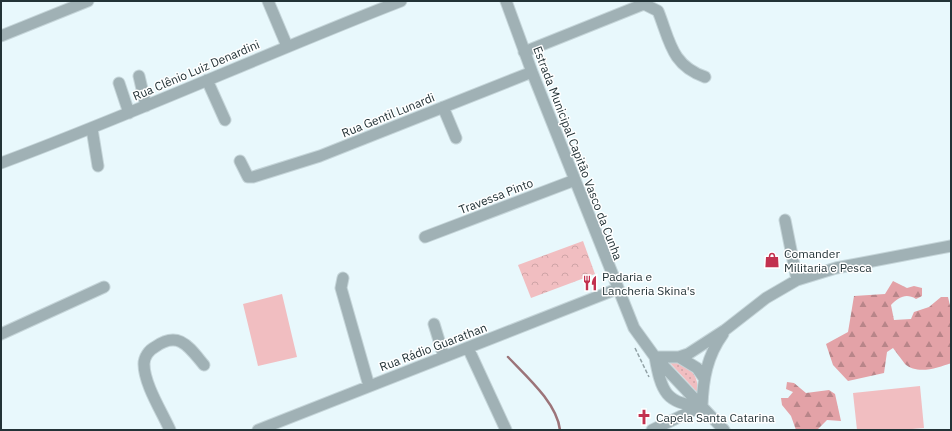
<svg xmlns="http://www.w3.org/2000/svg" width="952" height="431" viewBox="0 0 952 431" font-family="'IBM Plex Sans',sans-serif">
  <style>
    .grass { fill: url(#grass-dots) }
    .forest { fill: url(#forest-firs) }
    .park { fill: url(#park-crowns) }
    .garden { fill: #f1bec1 }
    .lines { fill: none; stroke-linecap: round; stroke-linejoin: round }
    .stream { stroke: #9c7479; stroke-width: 2.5 }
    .minor-casing { stroke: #c5d5d9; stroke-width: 13 }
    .path { stroke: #92a2a6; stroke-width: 1.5; stroke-dasharray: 4 2; stroke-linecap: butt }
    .minor { stroke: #a0b1b5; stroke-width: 11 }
    .labels { text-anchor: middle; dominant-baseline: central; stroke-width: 3; stroke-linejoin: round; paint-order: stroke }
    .street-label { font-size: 12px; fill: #233337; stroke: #fff }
    .poi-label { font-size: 12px; fill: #233337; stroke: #fff; text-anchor: start }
  </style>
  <defs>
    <pattern id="grass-dots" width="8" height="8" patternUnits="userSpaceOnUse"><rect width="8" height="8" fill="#f1bec1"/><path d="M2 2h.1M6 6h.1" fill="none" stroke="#cea4a6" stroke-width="1.8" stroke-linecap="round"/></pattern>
    <pattern id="forest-firs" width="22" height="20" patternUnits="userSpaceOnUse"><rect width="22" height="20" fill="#e3a2a7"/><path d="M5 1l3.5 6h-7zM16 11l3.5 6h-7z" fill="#b88589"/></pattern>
    <pattern id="park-crowns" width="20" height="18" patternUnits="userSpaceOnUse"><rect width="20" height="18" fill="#f1bec1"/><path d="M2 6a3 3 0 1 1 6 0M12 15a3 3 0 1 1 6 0" fill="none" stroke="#cea4a6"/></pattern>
  </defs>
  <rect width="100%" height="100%" fill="#e8f8fc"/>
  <path class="grass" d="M674 361C689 362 700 378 697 392L670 363Z"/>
  <path class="forest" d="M893 281 907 288 914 286 922 288V296L916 299C906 293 899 297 891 305L894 320 911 319 914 312 929 307 941 297H948L951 310V363C938 368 917 375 905 364 901 359 897 353 893 348L887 352 884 373 848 381 833 365 826 344 848 332 854 296 885 294Z
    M787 382 794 383 806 393 829 390 835 394 841 421 827 420 817 430H796L791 416 782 405 781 398H788L793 392 786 389Z"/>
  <path class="park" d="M583 241 595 274 531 298 518 265Z"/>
  <path class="garden" d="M282 294 297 357 258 366 243 304Z
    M920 386 924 428 900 430H857L853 393Z"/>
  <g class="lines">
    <path class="stream" d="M508 357C526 376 557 403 560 430"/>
    <g class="minor-casing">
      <path id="minor" d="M268 1 287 46
        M506 1 532 72 634 328 655 357 724 430
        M1 36 88 1
        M524 52 644 4 658 11C670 41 671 65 705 77
        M139 76 146 106
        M207 80 225 120
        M119 83 129 113
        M443 107 456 138
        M92 129 98 166
        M240 161 248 177H253L320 156 532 72
        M1 163C136 113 267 53 401 1
        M785 220 797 280
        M425 237 575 180
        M343 278 341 288 369 386
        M434 324 444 357
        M1 334 104 287
        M468 348 506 430
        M655 357H679L688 354 725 330 766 298 797 280 836 268 951 246
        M655 357C661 391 666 405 702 406
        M679 357 697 368 704 378
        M702 406C703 379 707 356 723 334
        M170 430C162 412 144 384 144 364 144 357 149 350 155 347 179 330 189 347 204 365
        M258 430 617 289
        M652 430 702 406"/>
    </g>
    <path class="path" d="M635 348 649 377"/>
    <use href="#minor" class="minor"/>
  </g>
  <defs>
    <g id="shop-bare" transform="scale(1.2)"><path d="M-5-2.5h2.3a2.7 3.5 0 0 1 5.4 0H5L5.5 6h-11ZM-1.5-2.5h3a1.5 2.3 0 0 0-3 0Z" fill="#c2314f" stroke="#fff" stroke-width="2.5" paint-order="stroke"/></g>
    <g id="restaurant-bare" transform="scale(1.2)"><path d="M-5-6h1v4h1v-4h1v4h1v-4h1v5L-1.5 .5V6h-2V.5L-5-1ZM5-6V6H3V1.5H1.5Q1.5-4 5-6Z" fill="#c2314f" stroke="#fff" stroke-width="2.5" paint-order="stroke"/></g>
    <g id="church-bare" transform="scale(1.2)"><path d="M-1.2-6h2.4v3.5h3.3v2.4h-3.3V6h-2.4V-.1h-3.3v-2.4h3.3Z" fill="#c2314f" stroke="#fff" stroke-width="2.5" paint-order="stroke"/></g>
  </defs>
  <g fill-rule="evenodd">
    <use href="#shop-bare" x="772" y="260"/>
    <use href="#restaurant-bare" x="590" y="283"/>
    <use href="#church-bare" x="644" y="417"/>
  </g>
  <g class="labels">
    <g class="street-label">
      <text transform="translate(196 70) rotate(-23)">Rua Clênio Luiz Denardini</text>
      <text transform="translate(388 115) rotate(-22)">Rua Gentil Lunardi</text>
      <text transform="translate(578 153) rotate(69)">Estrada Municipal Capitão Vasco da Cunha</text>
      <text transform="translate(496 196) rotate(-21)">Travessa Pinto</text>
      <text transform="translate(433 347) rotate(-21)">Rua Rádio Guarathan</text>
    </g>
    <g class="poi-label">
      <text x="784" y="253">Comander<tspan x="784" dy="14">Militaria e Pesca</tspan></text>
      <text x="602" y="276">Padaria e<tspan x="602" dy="14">Lancheria Skina's</tspan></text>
      <text x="656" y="417">Capela Santa Catarina</text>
    </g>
  </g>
  <rect width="952" height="431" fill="none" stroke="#233337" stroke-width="4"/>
</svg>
